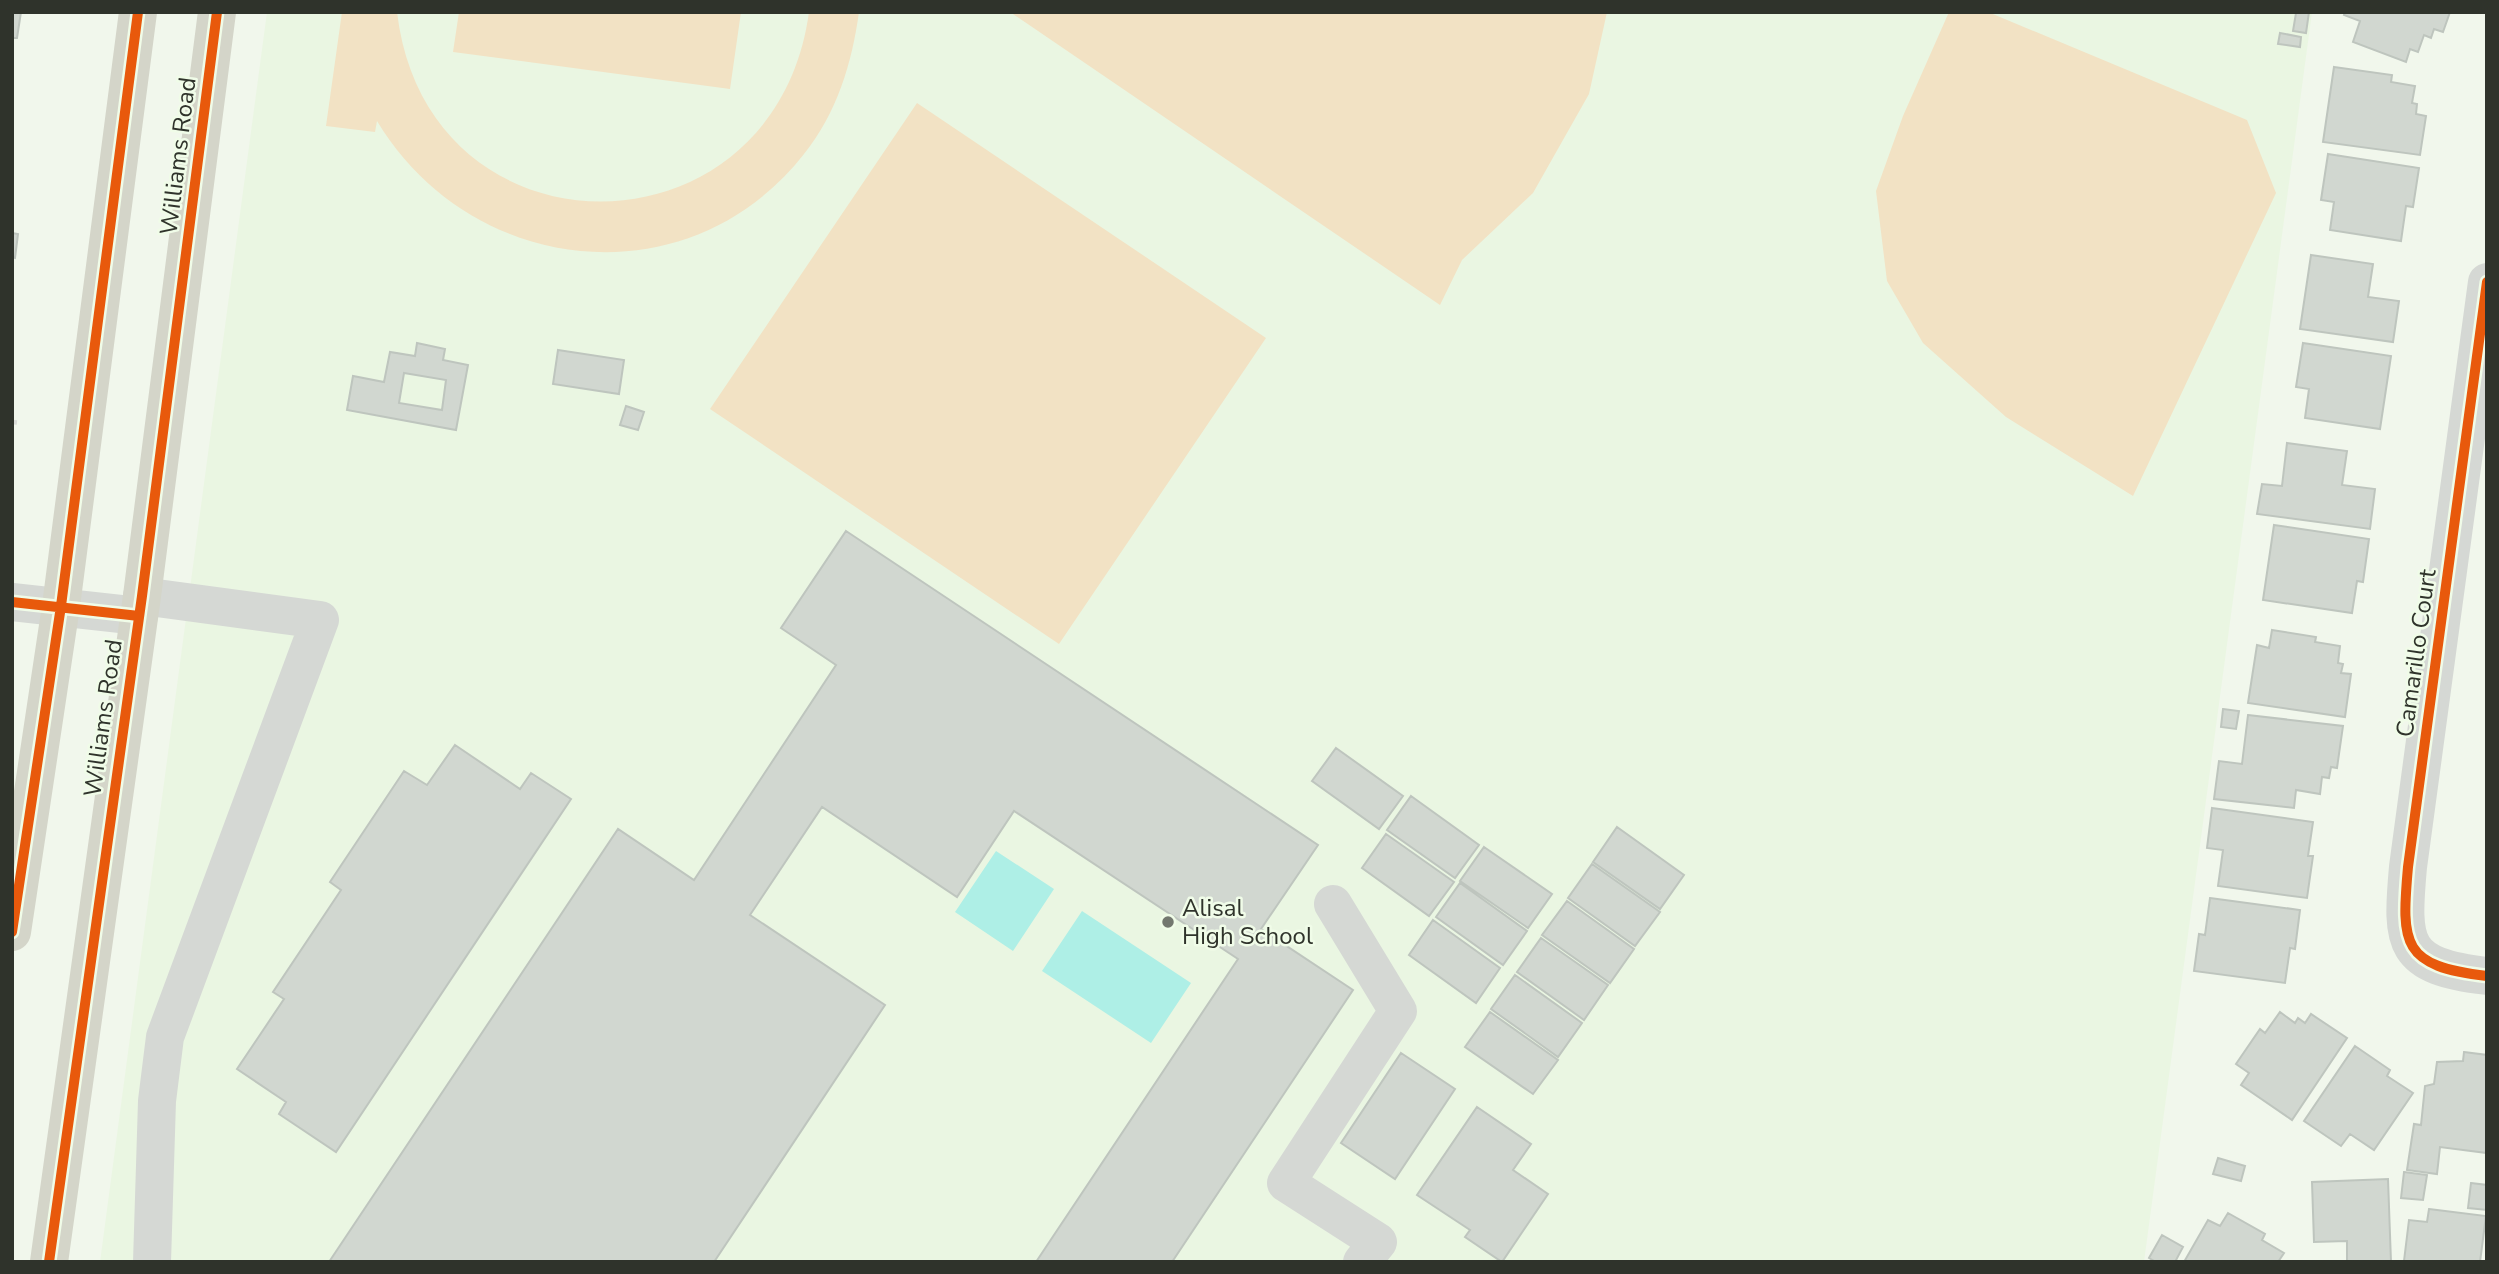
<svg xmlns="http://www.w3.org/2000/svg" width="2499" height="1274" viewBox="0 0 2499 1274" font-family="'Nunito Sans',sans-serif">
  <style>
    .built { fill: #eaf6e2 }
    .green { fill: #f2e2c4 }
    .water { fill: #aeefe6 }
    .building { fill: #d1d7d0; stroke: #bec5be; stroke-width: 2; fill-rule: evenodd }
    .lines { fill: none; stroke-linecap: round; stroke-linejoin: round }
    .path { stroke: #dadcd8; stroke-width: 4.5; stroke-dasharray: 5 5; stroke-linecap: butt }
    .minor { stroke: #d5d8d4; stroke-width: 38 }
    .major { stroke: #d4d5c9; stroke-width: 38 }
    .cycleway-casing { stroke: #f0fce8; stroke-width: 15 }
    .cycleway { stroke: #e8590c; stroke-width: 10 }
    .poi-dot { fill: #73786f; stroke: #f0fce8; stroke-width: 2.5 }
    .labels { text-anchor: middle; dominant-baseline: central; stroke-width: 5; stroke-linejoin: round; paint-order: stroke }
    .street-label { font-size: 24px; fill: #2f332b; stroke: #f0fce8 }
    .poi-label { font-size: 24px; fill: #2f332b; stroke: #f0fce8; text-anchor: start }
  </style>
  <rect width="100%" height="100%" fill="#f1f7ec"/>
  <path class="built" d="M267 12H2312L2144 1262H100Z"/>
  <path class="green" d="M342 12H397C427 266 775 263 809 12H859C852 63 837 113 804 154 689 301 471 277 377 121L375 132 326 126Z
    M459 12H741L730 89 453 52Z
    M1010 12H1607L1589 94 1533 193 1462 260 1440 305Z
    M1949 12H1988L2247 120 2276 193 2133 496 2006 417 1923 343 1887 281 1876 191 1903 116Z
    M917 103 1266 338 1059 644 710 409Z"/>
  <path class="water" d="M996 851 1054 889 1013 951 955 912Z
    M1082 911 1191 983 1151 1043 1042 971Z"/>
  <path class="building" d="M12 12H21L17 38H13L12 44Z
    M2290 12H2309L2306 33 2293 31 2296 13Z
    M2345 12H2450L2443 32 2434 29 2431 38 2424 35 2418 52 2410 49 2406 62 2353 42 2360 21 2344 15Z
    M2280 33 2301 37 2300 47 2278 44Z
    M2334 67 2392 75 2391 82 2415 86 2412 103 2417 104 2416 114 2426 116 2420 155 2323 142Z
    M2328 154 2419 168 2413 207 2406 206 2401 241 2330 230 2334 202 2321 200Z
    M12 233 18 234 15 258 12 257Z
    M2311 255 2373 264 2368 297 2399 301 2393 342 2300 329Z
    M417 343 445 349 443 360 468 365 456 430 347 410 353 376 384 382 390 352 415 356ZM404 373 446 380 442 410 399 403Z
    M2303 343 2391 356 2380 429 2305 418 2309 389 2296 387Z
    M558 350 624 360 619 394 553 384Z
    M626 406 644 412 638 430 620 425Z
    M2287 443 2347 451 2342 485 2375 489 2370 529 2257 514 2262 484 2282 486Z
    M2274 525 2369 539 2363 582 2357 581 2352 613 2263 600Z
    M846 531 1318 845 1261 929 1353 990 1172 1262H1036L1238 959 1014 811 957 897 822 807 750 915 885 1005 714 1262H329L618 829 694 880 836 665 781 628Z
    M2272 630 2316 637 2315 642 2340 646 2338 663 2343 664 2341 673 2351 674 2345 717 2248 703 2257 645 2269 648Z
    M2223 709 2239 711 2236 729 2221 727Z
    M2248 715 2343 726 2337 768 2331 767 2329 778 2322 777 2320 794 2296 790 2294 808 2214 799 2219 761 2242 764Z
    M455 745 520 789 531 773 571 799 336 1152 279 1114 286 1102 237 1069 284 999 273 992 341 890 330 882 404 771 427 785Z
    M1336 748 1403 796 1379 829 1312 781Z
    M1411 796 1479 845 1455 878 1387 830Z
    M2212 808 2313 822 2308 856H2313L2307 898 2218 886 2223 850 2207 848Z
    M1617 827 1684 875 1660 909 1593 862Z
    M1386 834 1454 882 1429 916 1362 868Z
    M1484 847 1552 894 1528 928 1460 881Z
    M1592 864 1660 912 1635 946 1568 898Z
    M1460 883 1527 931 1503 965 1436 917Z
    M2210 898 2300 910 2295 949 2290 948 2285 983 2194 971 2199 934 2205 935Z
    M1567 901 1634 949 1610 983 1542 935Z
    M1433 920 1500 968 1476 1003 1409 955Z
    M1541 938 1608 985 1584 1020 1517 972Z
    M1515 975 1582 1023 1558 1057 1491 1009Z
    M1490 1012 1558 1060 1533 1094 1465 1047Z
    M2280 1012 2295 1023 2298 1018 2305 1023 2311 1014 2347 1038 2292 1120 2241 1085 2249 1073 2236 1064 2260 1029 2265 1033Z
    M2355 1046 2390 1070 2387 1076 2413 1093 2374 1150 2350 1134 2341 1146 2304 1121Z
    M2464 1052 2487 1055V1153L2440 1147 2437 1174 2407 1170 2414 1124 2421 1125 2425 1086 2434 1084 2437 1062 2463 1061Z
    M1401 1053 1455 1089 1395 1179 1341 1143Z
    M1477 1107 1531 1144 1513 1170 1548 1194 1502 1262 1465 1237 1470 1230 1417 1195Z
    M2218 1158 2245 1166 2241 1181 2213 1174Z
    M2404 1172 2427 1175 2423 1200 2401 1198Z
    M2388 1179 2391 1262H2347V1241L2314 1242 2312 1182Z
    M2471 1183 2487 1185V1210L2468 1208Z
    M2429 1209 2486 1216 2480 1262 2404 1261 2409 1220 2427 1222Z
    M2228 1213 2265 1234 2262 1240 2284 1253 2278 1262H2184L2208 1220 2220 1226Z
    M2162 1235 2183 1247 2175 1262H2156L2149 1258Z"/>
  <g class="lines">
    <path class="path" d="M12 422 21 423"/>
    <path class="minor" d="M2487 282 2408 867C2401 945 2402 966 2487 976
      M142 596 320 620 165 1037 157 1101 152 1262
      M12 602 139 616
      M1333 904 1398 1011 1286 1183 1378 1242 1362 1262"/>
    <path class="major" d="M12 932 61 606 138 12
      M49 1262 142 596 217 12"/>
    <g class="cycleway-casing">
      <path id="cycleway" d="M2487 282 2408 867C2401 945 2402 966 2487 976
        M12 602 139 616
        M12 932 61 606 138 12
        M49 1262 142 596 217 12"/>
    </g>
    <use href="#cycleway" class="cycleway"/>
  </g>
  <circle class="poi-dot" cx="1168" cy="922" r="7"/>
  <g class="labels">
    <g class="street-label">
      <text transform="translate(178 156) rotate(-83)">Williams Road</text>
      <text transform="translate(2416 653) rotate(-82)">Camarillo Court</text>
      <text transform="translate(103 718) rotate(-82)">Williams Road</text>
    </g>
    <g class="poi-label">
      <text x="1182" y="908">Alisal<tspan x="1182" dy="28">High School</tspan></text>
    </g>
  </g>
  <rect width="2499" height="1274" fill="none" stroke="#2f332b" stroke-width="28"/>
</svg>
